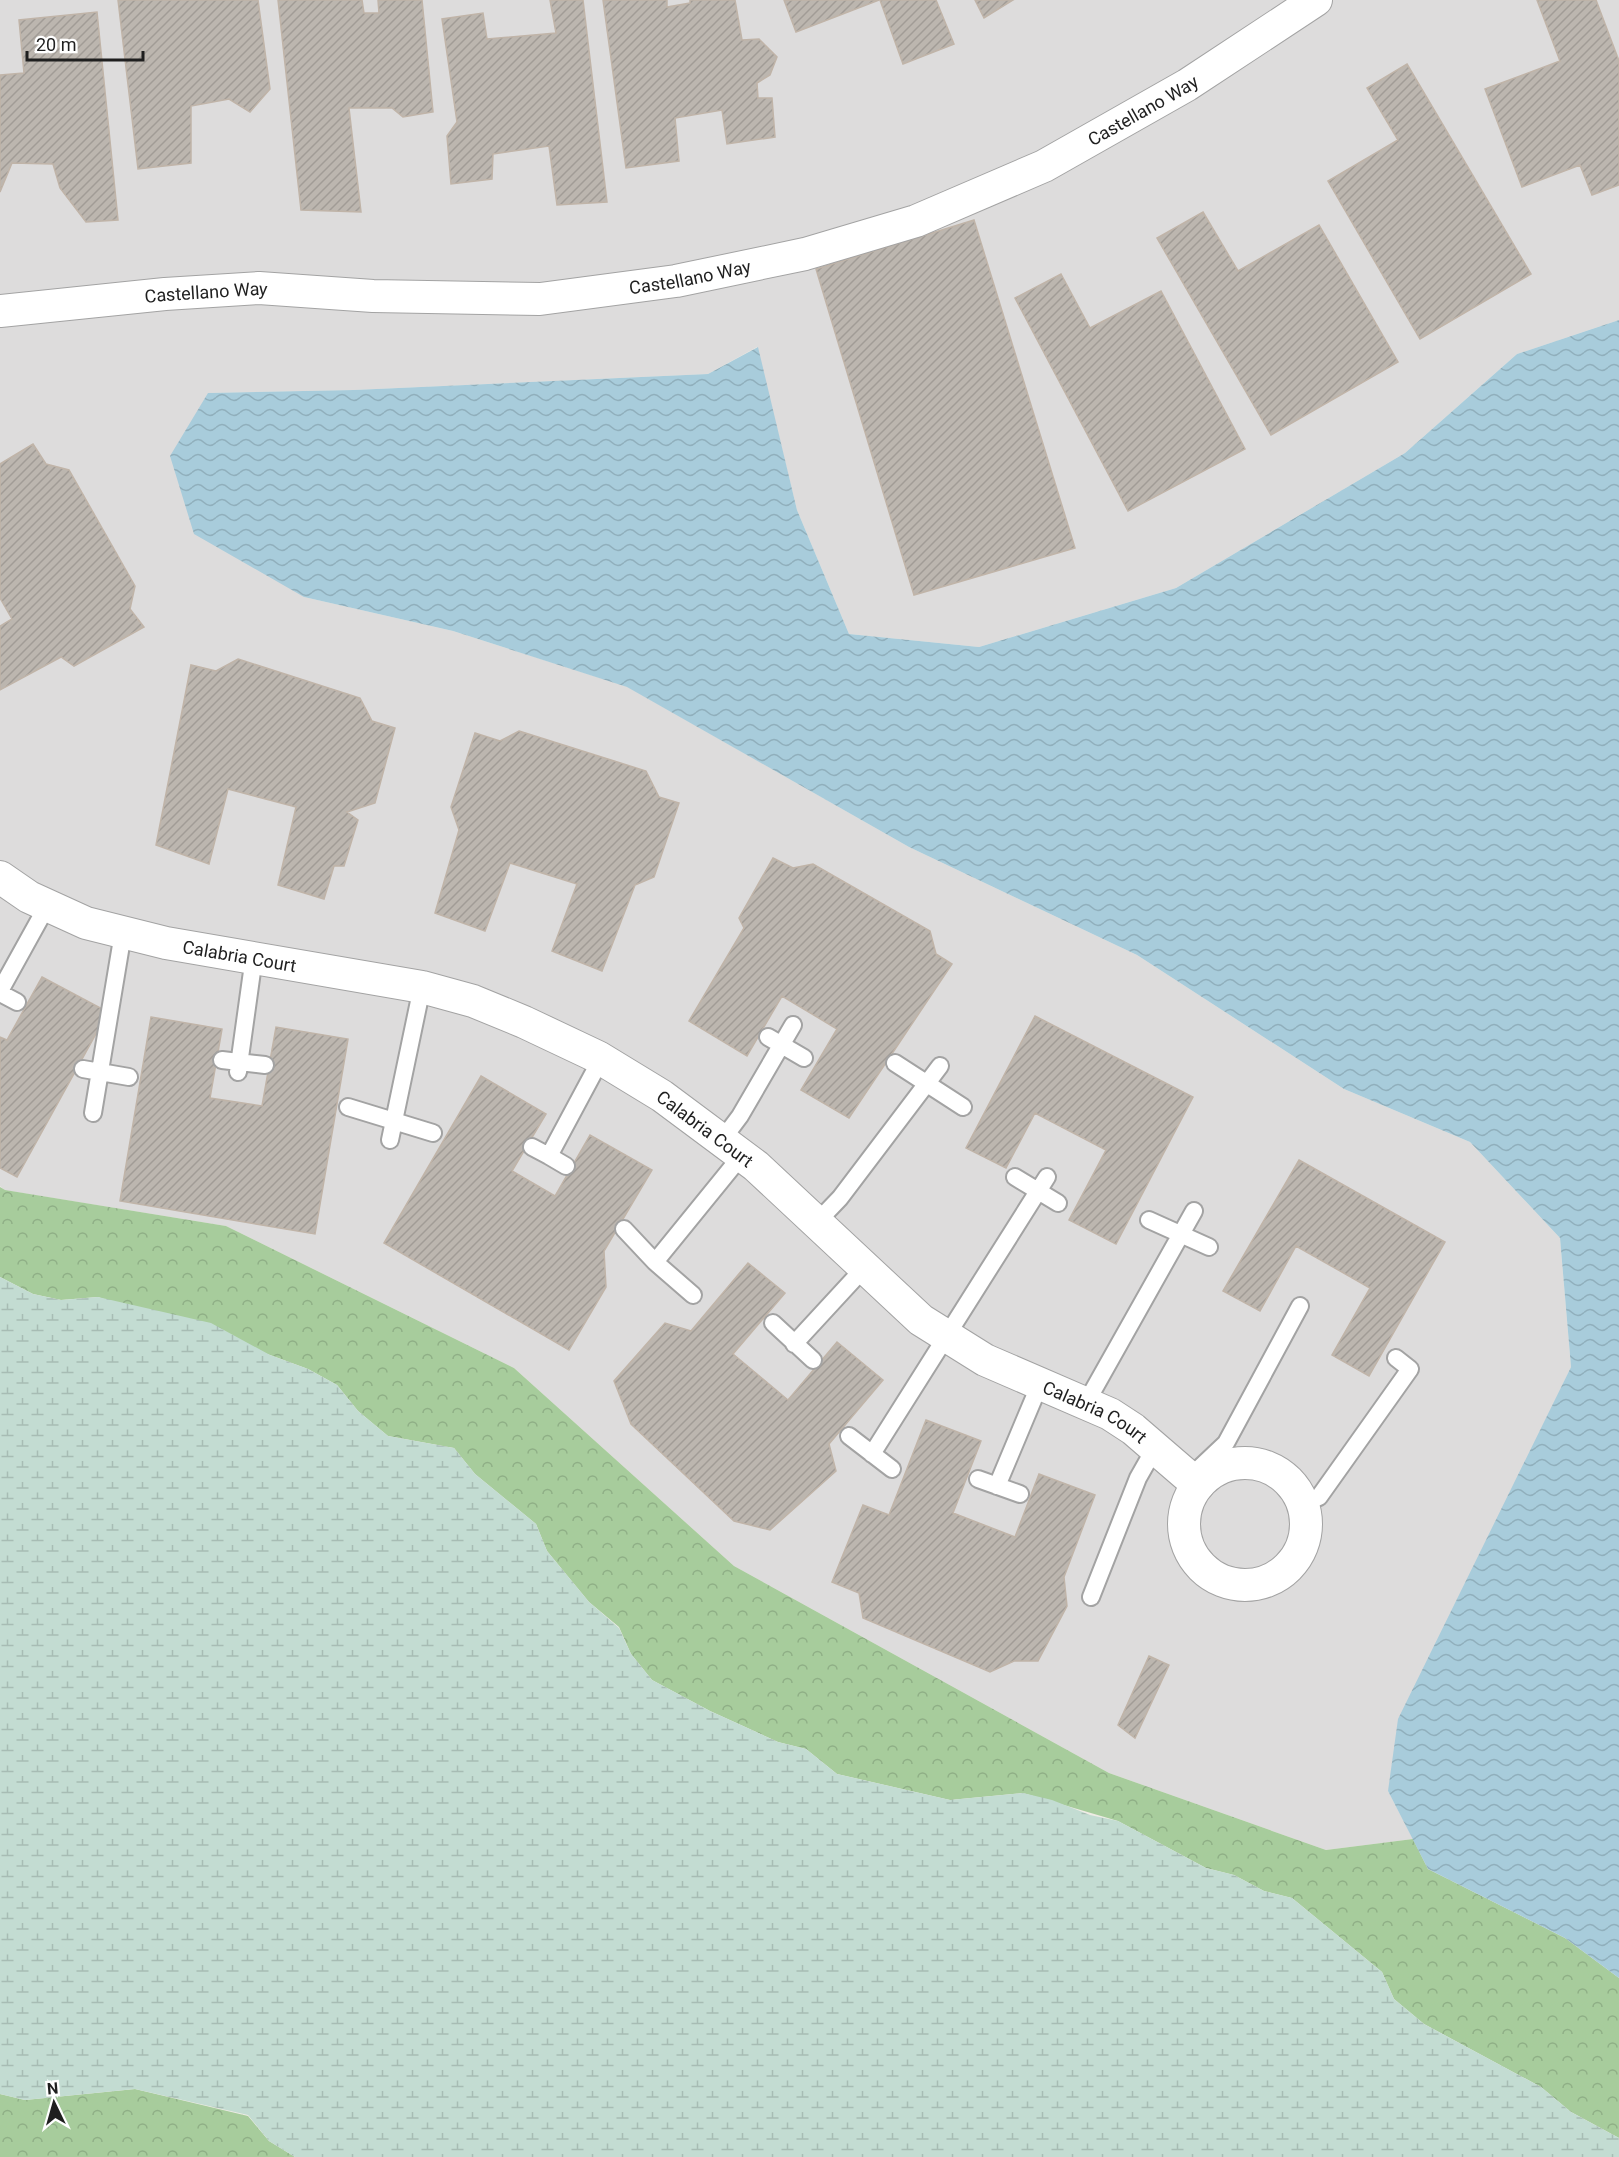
<svg xmlns="http://www.w3.org/2000/svg" width="1619" height="2157" viewBox="0 0 1619 2157" font-family="Roboto,sans-serif">
  <style>
    .residential { fill: #dddcdc }
    .forest { fill: url(#forest-crowns) }
    .wetland { fill: url(#wetland-marsh) }
    .water { fill: url(#water-waves) }
    .building { fill: url(#building-hatch); stroke: #c0b4a8; stroke-width: 1.5 }
    .lines { fill: none; stroke-linecap: round; stroke-linejoin: round }
    .lane-casing { stroke: #a3a3a3; stroke-width: 20 }
    .street-casing { stroke: #a3a3a3; stroke-width: 34 }
    .lane { stroke: #fff; stroke-width: 16 }
    .street { stroke: #fff; stroke-width: 32 }
    .labels { text-anchor: middle; dominant-baseline: central; stroke-width: 4.5; stroke-linejoin: round; paint-order: stroke }
    .street-label { font-size: 18px; fill: #1f1f1f; stroke: #fff }
  </style>
  <defs>
    <pattern id="forest-crowns" width="20" height="18" patternUnits="userSpaceOnUse" patternTransform="scale(1.5)"><rect width="20" height="18" fill="#a7cc9c"/><path d="M2 6a3 3 0 1 1 6 0M12 15a3 3 0 1 1 6 0" fill="none" stroke="#8faf86"/></pattern>
    <pattern id="wetland-marsh" width="20" height="14" patternUnits="userSpaceOnUse" patternTransform="scale(1.5)"><rect width="20" height="14" fill="#c3dcd2"/><path d="M1 5h8M5 5V1M11 12h8M15 12V8" fill="none" stroke="#a7bcb4"/></pattern>
    <pattern id="water-waves" width="16" height="10" patternUnits="userSpaceOnUse" patternTransform="scale(1.5)"><rect width="16" height="10" fill="#a8ccdb"/><path d="M0 5q4-4 8 0t8 0" fill="none" stroke="#90afbc"/></pattern>
    <pattern id="building-hatch" width="6" height="6" patternUnits="userSpaceOnUse" patternTransform="scale(1.5)"><rect width="6" height="6" fill="#bcb6af"/><path d="M-1 1l2-2M0 6l6-6M5 7l2-2" fill="none" stroke="#a19c96"/></pattern>
  </defs>
  <rect width="100%" height="100%" fill="#efece5"/>
  <path class="residential" d="M0 0H1619V320L1517 354 1405 453 1176 588 979 647 849 634 797 510 757 347 708 374 354 390 208 393 304 597 453 631 628 687 909 847 1137 955 1344 1089 1470 1142 1560 1238 1571 1367 1526 1462 1388 1791 1413 1839 1326 1850 1109 1773 734 1566 514 1368 226 1226 4 1190 0 1186Z"/>
  <path class="forest" d="M0 1187 5 1190 226 1226 514 1368 734 1566 1109 1773 1326 1850 1413 1839 1428 1869 1565 1938 1619 1978V2138L1571 2112 1541 2087 1424 2024 1394 1999 1382 1972 1292 1898 1264 1891 1234 1875 1206 1868 1118 1821 1023 1793 950 1800 837 1774 806 1749 778 1742 710 1711 652 1680 631 1654 619 1627 589 1602 547 1551 536 1524 475 1474 454 1448 388 1436 358 1411 337 1385 308 1369 270 1355 98 1297 61 1300 33 1294 0 1277Z
    M135 2089 248 2116 269 2141 295 2157H0V2094L25 2100Z"/>
  <path class="wetland" d="M0 1277 33 1294 61 1300 98 1297 211 1323 270 1355 308 1369 337 1385 358 1411 388 1436 454 1448 475 1474 536 1524 547 1551 589 1602 619 1628 631 1654 652 1680 710 1711 778 1742 806 1749 837 1774 950 1800 1023 1793 1052 1800 1090 1815 1118 1821 1206 1868 1234 1875 1264 1891 1292 1898 1382 1972 1394 1999 1424 2024 1541 2087 1571 2112 1619 2138V2157H295L269 2141 248 2115 135 2089 25 2100 0 2094Z"/>
  <path class="water" d="M1619 320V1978L1565 1938 1428 1869 1388 1791 1398 1719 1571 1367 1560 1238 1470 1142 1344 1089 1137 955 909 847 627 687 453 631 304 597 194 534 170 456 208 393 354 390 708 374 758 347 797 510 849 634 979 647 1176 588 1405 453 1517 354Z"/>
  <path class="building" d="M118 0H258L270 89 250 112 229 99 191 106V163L138 169Z
    M278 0H362L364 13H379L378 0H422L433 112 403 117 392 108H349L361 212 301 210Z
    M550 0H583L607 202 557 205 549 146 493 154 492 179 451 184 447 136 457 122 442 19 483 13 487 39 556 33Z
    M603 0H667V7L690 3V0H735L742 40 759 39 777 57 770 75 757 83 758 98H772L775 137 727 144 722 110 675 118 679 161 626 168Z
    M784 0H879L796 32Z
    M880 0H936L954 44 903 64Z
    M975 0H1013L984 18Z
    M1537 0H1596L1619 61V185L1592 195 1580 165 1522 187 1485 89 1560 61Z
    M97 12 118 220 86 222 60 188 53 164 12 163 0 192V75L24 73 19 20Z
    M1407 64 1531 274 1420 339 1328 181 1398 140 1367 88Z
    M1203 212 1238 271 1319 225 1398 362 1271 435 1157 238Z
    M974 220 1075 548 914 595 816 269Z
    M1061 274 1090 328 1161 291 1245 449 1128 511 1015 298Z
    M33 444 46 464 69 470 135 586 130 609 144 627 74 666 61 657 0 690V626L12 619 0 598V464Z
    M238 659 360 698 372 721 395 728 375 803 347 812 358 820 344 866H334L324 899 278 885 296 807 228 789 209 864 156 845 191 665 216 671Z
    M519 731 646 771 659 797 679 803 654 877 635 885 602 971 552 951 577 884 510 863 485 931 435 913 459 830 451 807 475 733 500 741Z
    M773 858 793 868 813 864 930 931 936 954 952 964 849 1118 801 1090 837 1029 782 996 747 1056 689 1021 744 928 739 918Z
    M42 977 108 1012 17 1177 0 1168V1037L7 1040Z
    M1035 1016 1193 1097 1116 1244 1069 1220 1106 1150 1035 1113 1006 1168 966 1148Z
    M151 1017 222 1029 210 1098 262 1106 276 1027 348 1039 315 1234 120 1201Z
    M481 1076 546 1114 512 1171 555 1196 590 1135 652 1170 604 1251 606 1287 569 1350 384 1243Z
    M1299 1160 1445 1242 1369 1376 1332 1355 1370 1288 1296 1246 1260 1311 1223 1291Z
    M748 1263 785 1293 733 1354 788 1400 837 1342 883 1380 829 1444 836 1471 770 1530 734 1521 631 1424 614 1381 665 1323 691 1331Z
    M926 1420 981 1441 953 1513 1015 1537 1039 1474 1095 1495 1064 1577 1067 1606 1038 1661H1014L990 1672 863 1618 859 1593 832 1582 863 1505 889 1515Z
    M1149 1656 1169 1665 1135 1738 1118 1725Z"/>
  <g class="lines">
    <g class="lane-casing">
      <path id="lane" d="M0 991 47 906
        M0 993 17 1002
        M768 1037 804 1058
        M222 1060 265 1065
        M895 1063 963 1107
        M83 1069 129 1077
        M238 1072 254 957
        M348 1107 433 1133
        M93 1113 123 933
        M390 1140 422 987
        M722 1140 740 1116 793 1025
        M532 1147 549 1156 601 1059
        M549 1156 566 1166
        M1015 1177 1058 1203
        M1149 1220 1209 1247
        M817 1222 840 1198 940 1066
        M624 1229 655 1262 742 1155
        M655 1262 693 1295
        M773 1323 813 1360
        M794 1344 865 1267
        M1086 1403 1194 1211
        M849 1436 892 1469
        M872 1454 1047 1177
        M1190 1477 1226 1443 1300 1306
        M978 1479 1020 1494
        M997 1486 1039 1386
        M1303 1504 1319 1497 1410 1369 1396 1358
        M1091 1597 1138 1478 1155 1448"/>
    </g>
    <g class="street-casing">
      <g id="street">
        <path id="s1" d="M0 311 165 294 259 288 373 296 540 299 676 281 805 254 916 221 1044 166 1187 85 1316 0"/>
        <path id="s2" d="M0 877 29 897 86 923 166 943 422 987 473 1001 524 1022 598 1057 662 1096 756 1166 921 1320 985 1360 1110 1414 1133 1429 1198 1485"/>
        <circle cx="1245" cy="1524" r="61"/>
      </g>
    </g>
    <use href="#lane" class="lane"/>
    <use href="#street" class="street"/>
  </g>
  <g class="labels">
    <g class="street-label">
      <text stroke="none"><textPath href="#s1" startOffset="1179">Castellano Way</textPath></text>
      <text stroke="none"><textPath href="#s1" startOffset="693">Castellano Way</textPath></text>
      <text stroke="none"><textPath href="#s1" startOffset="207">Castellano Way</textPath></text>
      <text stroke="none"><textPath href="#s2" startOffset="255">Calabria Court</textPath></text>
      <text stroke="none"><textPath href="#s2" startOffset="759">Calabria Court</textPath></text>
      <text stroke="none"><textPath href="#s2" startOffset="1245">Calabria Court</textPath></text>
    </g>
  </g>
  <g transform="translate(54 2103) rotate(355)" stroke="#ffffff" stroke-width="4.5" paint-order="stroke">
  <path d="M0-4.5L10 22L0 15L-10 22Z" fill="#1f1f1f"/>
  <text y="-9" font-size="16" font-weight="bold" text-anchor="middle" fill="#1f1f1f">N</text>
  </g>
  <path d="M27 51v9h116v-9" fill="none" stroke="#1f1f1f" stroke-width="3"/>
  <text x="36" y="51" font-size="18" fill="#1f1f1f" stroke="#ffffff" stroke-width="4.5" paint-order="stroke">20 m</text>
</svg>
